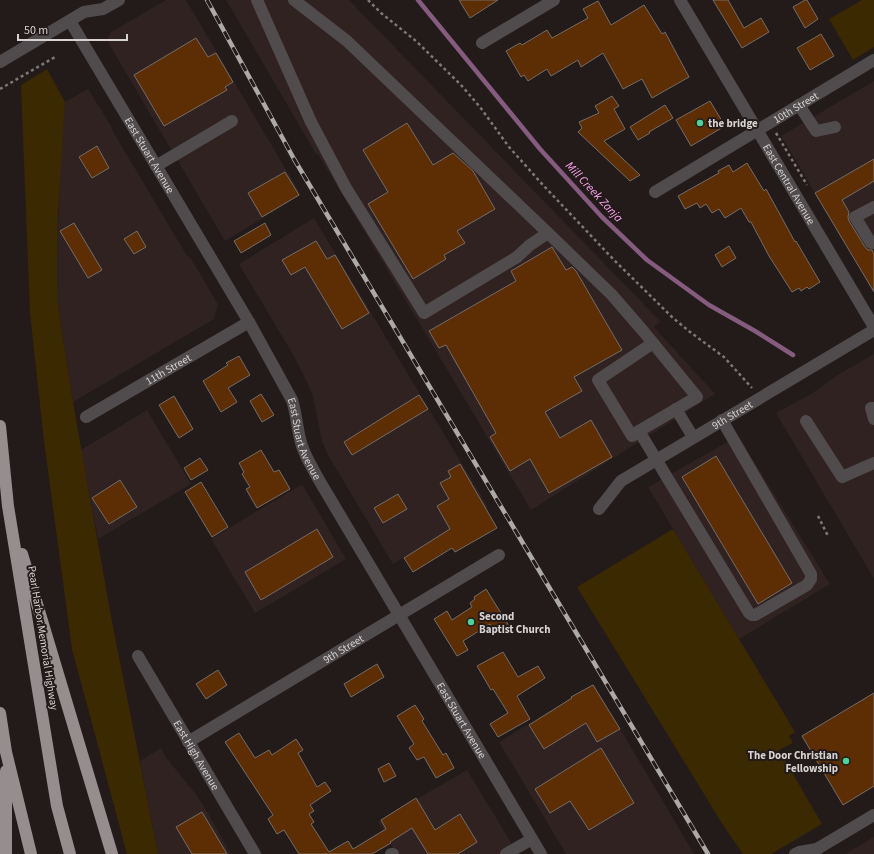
<svg xmlns="http://www.w3.org/2000/svg" width="874" height="854" viewBox="0 0 874 854" font-family="'Source Sans 3',sans-serif">
  <style>
    .built { fill: #302221 }
    .green { fill: #3b2902 }
    .lines { fill: none; stroke-linecap: round; stroke-linejoin: round }
    .stream { stroke: #855c7e; stroke-width: 4.5 }
    .building { fill: #5d2e04; stroke: #746d69 }
    .path { stroke: #7e7877; stroke-width: 2.5; stroke-dasharray: 3 3; stroke-linecap: butt }
    .minor { stroke: #504c4d; stroke-width: 12 }
    .highway { stroke: #968d8f; stroke-width: 12 }
    .rail-casing { stroke: #ada9a8; stroke-width: 4.5 }
    .rail { stroke: #221b1a; stroke-width: 3; stroke-dasharray: 9; stroke-linecap: butt }
    .poi-dot { fill: #49d49c; stroke: #221b1a; stroke-width: 1.5 }
    .labels { text-anchor: middle; dominant-baseline: central; stroke-width: 4; stroke-linejoin: round; paint-order: stroke }
    .street-label { font-size: 11px; fill: #d7d3d2; stroke: #221b1a }
    .poi-label { font-size: 11px; font-weight: bold; fill: #d7d3d2; stroke: #221b1a; text-anchor: start }
    .water-label { font-size: 12px; font-style: italic; fill: #fea6ed; stroke: #221b1a }
  </style>
  <rect width="100%" height="100%" fill="#221b1a"/>
  <path class="built" d="M166 0H186L301 195 225 241 109 44 108 37 111 32Z
    M226 0H349L661 322 654 327 715 394 531 510 318 154H316Z
    M874 81V292L781 136Z
    M88 89 111 126 114 133 187 256 190 257 218 304 214 319 73 402 58 306 57 268 60 162 65 102Z
    M314 218 488 507 393 564 328 455 322 441 313 397 308 384 295 358 239 264Z
    M874 354V579L776 413 811 394 836 376Z
    M147 410 191 484 98 539 81 450Z
    M738 436 830 584 739 639 648 487Z
    M302 484 346 559 255 613 211 539Z
    M594 684 694 854H566L499 742Z
    M161 748 164 755 195 793 205 808 231 854H158L140 761Z
    M467 770 518 854H393L392 845 378 822Z
    M874 837V854H845Z"/>
  <path class="green" d="M862 0H874V47L853 60 829 19Z
    M47 69 65 102 58 212 57 268 58 306 73 402 110 611 158 854H127L72 649 44 441 30 313 21 85Z
    M673 529 795 732 789 736 793 743 779 750 822 824 771 854H743L723 825 577 587Z"/>
  <g class="lines">
    <path class="stream" d="M418 0 540 149 602 217 647 260 709 305 755 331 793 355"/>
  </g>
  <path class="building" d="M459 0H498L470 18Z
    M713 0H728L744 28 761 18 769 32 742 48Z
    M805 0H807L818 19 805 28 793 7Z
    M598 1 611 25 644 5 662 34 665 32 689 77 652 98 642 79 623 89 603 53 581 67 578 60 551 76 547 69 528 81 524 75 521 77 506 51 520 43 522 45 547 30 552 38 588 18 583 9Z
    M821 34 834 56 810 70 797 48Z
    M196 38 208 57 216 53 233 82 225 87 227 90 164 126 134 75Z
    M612 96 619 106 614 109 625 129 604 141 640 175 630 181 578 132 582 128 579 122 599 113 595 106Z
    M710 101 725 126 691 146 676 120Z
    M665 105 673 118 649 132 650 133 638 140 630 127Z
    M407 123 433 165 453 153 473 171 495 209 457 231 465 243 444 255 446 259 413 279 368 204 388 192 363 150Z
    M97 146 109 168 92 178 79 157Z
    M874 159V181L842 200 849 212 848 217 849 221 865 247 868 250H872L874 255V292L815 193Z
    M747 163 764 191 766 189 795 242 796 241 820 282 809 289 807 287 801 291 799 288 792 292 769 256 751 222H749L741 208 725 218 719 209 712 213 706 204 700 208 697 203 685 209 678 196 719 173 718 171 729 165 733 172Z
    M285 172 299 195 262 217 248 193Z
    M74 223 102 270 88 278 60 231Z
    M265 223 271 235 241 253 234 241Z
    M137 231 146 247 134 254 124 239Z
    M316 241 327 259 335 255 369 313 342 329 305 267 291 275 282 260Z
    M729 246 736 258 722 267 715 255Z
    M552 247 566 270 572 267 576 271 622 350 574 377 582 391 545 412 560 438 591 420 612 457 549 493 530 459 510 471 490 437 496 433 446 345 439 348 429 331 516 281 511 271Z
    M239 356 250 375 228 388 237 402 221 412 203 381 228 365 226 363Z
    M261 394 274 415 262 422 250 401Z
    M419 395 428 409 352 455 344 442Z
    M174 396 193 429 179 438 159 405Z
    M261 450 274 472 279 470 290 489 257 508 246 489 250 487 242 474 244 472 239 463Z
    M716 456 792 583 758 604 682 477Z
    M200 458 208 470 191 480 184 468Z
    M460 464 497 528 455 552 452 548 413 572 404 558 450 529 437 506 449 499 440 483 451 477 448 471Z
    M120 480 137 507 109 524 92 498Z
    M201 482 228 527 212 537 185 492Z
    M398 494 407 509 383 523 374 508Z
    M317 529 333 557 261 600 245 572Z
    M486 589 509 626 497 634 490 624 463 641 468 650 457 656 434 619 447 611 452 620 472 607 470 603 475 599 474 597Z
    M503 652 518 677 538 666 545 678 517 696 530 719 498 737 490 724 508 713 493 689 491 690 477 666Z
    M377 664 384 677 351 697 344 684Z
    M218 670 227 685 206 699 196 684Z
    M593 685 620 729 597 742 586 723 544 749 529 725 572 698 571 697Z
    M874 693V786L843 805 802 736Z
    M415 705 424 719 422 721 443 755 446 753 454 768 436 778 424 757 417 760 409 748 414 744 397 716Z
    M239 733 255 758 269 750 272 755 296 739 303 750 298 753 317 787 325 782 331 791 310 805 314 811 309 814 314 822 311 824 329 852 348 841 353 849 386 829 381 820 416 798 435 830 460 814 477 842 458 854H428L412 828 390 842 391 843 372 854H299L284 830 277 834 268 819 273 815 225 742Z
    M601 748 634 803 589 830 570 801 550 813 535 789Z
    M389 763 396 776 384 782 378 769Z
    M202 812 227 854H192L176 827Z"/>
  <g class="lines">
    <path class="path" d="M368 0 381 13 416 41 461 85 480 107 509 147 543 185 614 260 672 317 690 332 724 357 752 388
      M0 89 55 57
      M776 133 807 185
      M818 516 828 536"/>
    <g class="minor">
      <path d="M257 0 311 122 346 188 424 313 517 257 530 245 548 233 347 41 294 0"/>
      <path id="s1" d="M680 0 874 327"/>
      <path id="s2" d="M70 21 249 322 292 400C297 415 297 431 302 446 306 458 313 469 319 480L541 854"/>
      <path d="M482 43 554 0"/>
      <path d="M0 62 84 12 103 9 119 0"/>
      <path d="M799 105 816 131 835 127"/>
      <path d="M156 166 232 121"/>
      <path id="s3" d="M655 192 874 60"/>
      <path d="M874 207 855 217 871 243H874"/>
      <path d="M548 233 612 295 644 332 697 397 639 431 749 613 752 615H755L807 585 811 579V574L722 420"/>
      <path d="M874 408H871L874 419"/>
      <path d="M676 409 693 437"/>
      <path id="s4" d="M86 417 249 322"/>
      <path d="M806 421 842 477 874 463"/>
      <path d="M639 431 632 436 598 380 653 343"/>
      <path id="s5" d="M599 509 621 481 874 330"/>
      <path id="s6" d="M138 656 255 854"/>
      <path id="s7" d="M188 742 499 555"/>
      <path d="M391 854H393"/>
      <path d="M506 854 532 839"/>
      <path d="M795 854 799 852 817 849"/>
      <path d="M813 854 817 849 874 815"/>
    </g>
    <path class="highway" d="M0 426 8 506 57 806 70 854
      M22 554 112 854
      M0 713 6 752 31 854
      M6 854V771"/>
    <g class="rail-casing">
      <path id="rail" d="M207 0 294 159 708 854"/>
    </g>
    <use href="#rail" class="rail"/>
  </g>
  <g class="poi-dot">
    <circle cx="700" cy="123" r="4"/>
    <circle cx="471" cy="622" r="4"/>
    <circle cx="846" cy="761" r="4"/>
  </g>
  <g class="labels">
    <g class="street-label">
      <text stroke="none"><textPath href="#s3" startOffset="164">10th Street</textPath></text>
      <text stroke="none"><textPath href="#s2" startOffset="156">East Stuart Avenue</textPath></text>
      <text stroke="none"><textPath href="#s1" startOffset="214">East Central Avenue</textPath></text>
      <text stroke="none"><textPath href="#s4" startOffset="95">11th Street</textPath></text>
      <text stroke="none"><textPath href="#s5" startOffset="165">9th Street</textPath></text>
      <text stroke="none"><textPath href="#s2" startOffset="480">East Stuart Avenue</textPath></text>
      <text transform="translate(43 638) rotate(81)">Pearl Harbor Memorial Highway</text>
      <text stroke="none"><textPath href="#s7" startOffset="181">9th Street</textPath></text>
      <text stroke="none"><textPath href="#s2" startOffset="804">East Stuart Avenue</textPath></text>
      <text stroke="none"><textPath href="#s6" startOffset="115">East High Avenue</textPath></text>
    </g>
    <g class="poi-label">
      <text x="708" y="123">the bridge</text>
      <text x="479" y="616">Second<tspan x="479" dy="13">Baptist Church</tspan></text>
      <text x="838" y="755" text-anchor="end">The Door Christian<tspan x="838" dy="13">Fellowship</tspan></text>
    </g>
    <g class="water-label">
      <text transform="translate(594 192) rotate(47)">Mill Creek Zanja</text>
    </g>
  </g>
  <path d="M18 34v6h109v-6" fill="none" stroke="#d7d3d2" stroke-width="2"/>
  <text x="24" y="34" font-size="12" fill="#d7d3d2" stroke="#221b1a" stroke-width="3" paint-order="stroke">50 m</text>
</svg>
